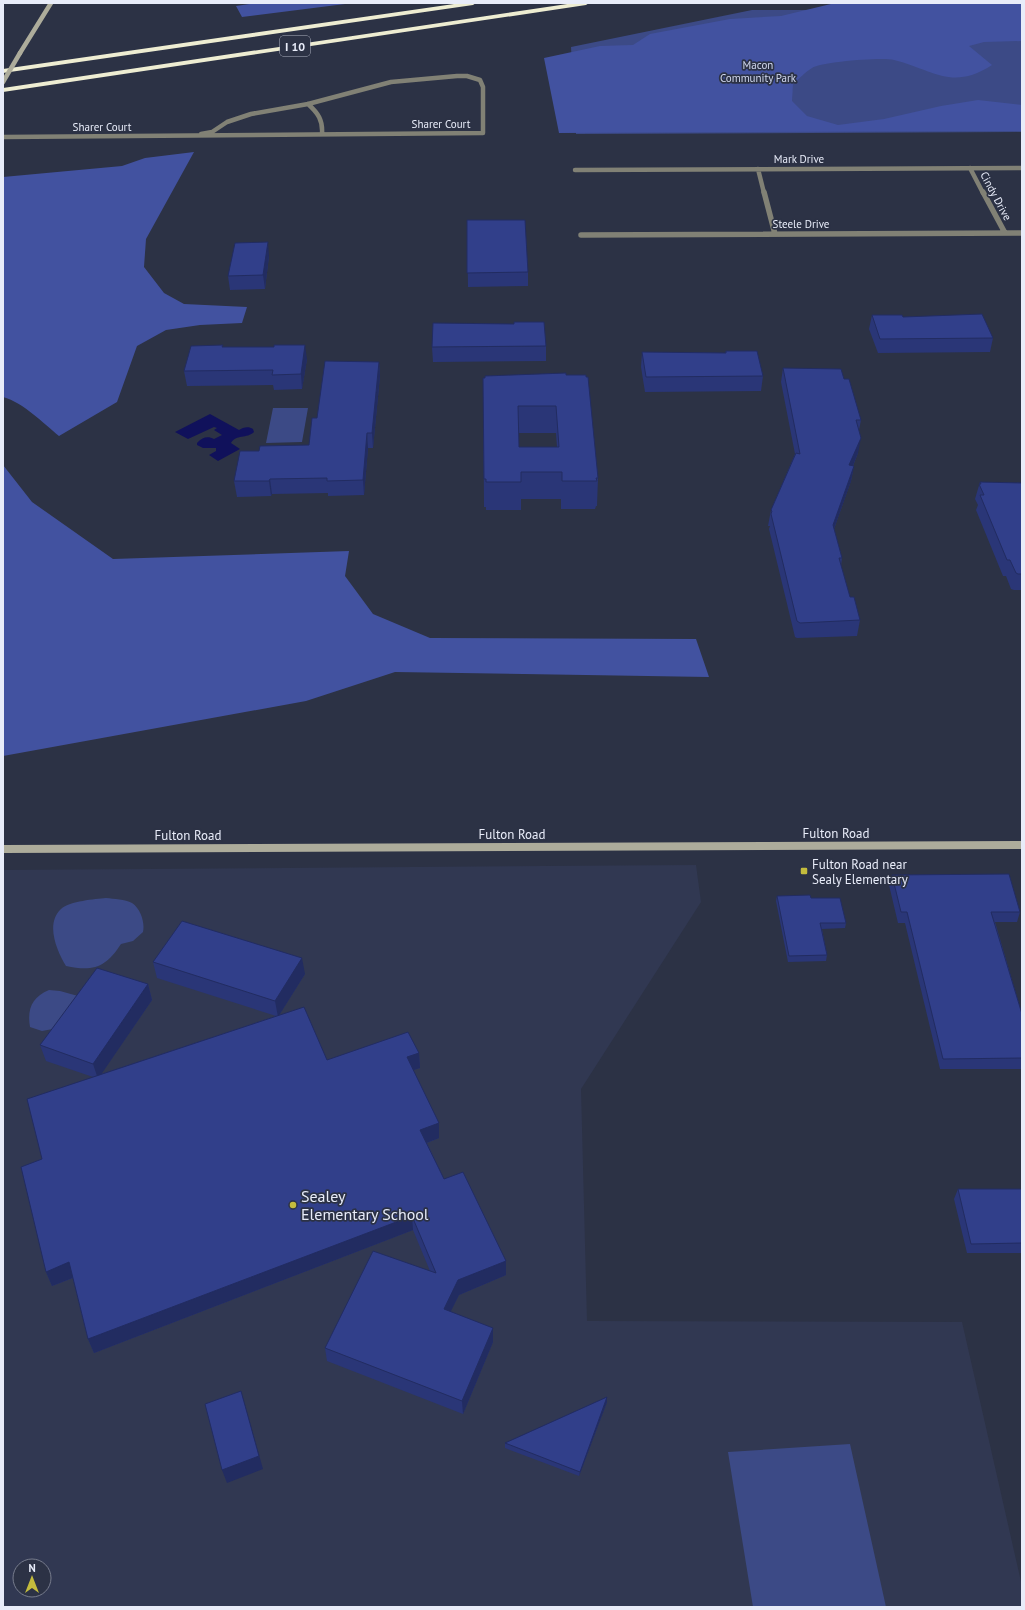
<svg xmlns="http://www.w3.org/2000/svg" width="1025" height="1610" viewBox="0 0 1025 1610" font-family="'PT Sans',sans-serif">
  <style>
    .built { fill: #313852; fill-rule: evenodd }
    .green { fill: #3c4a86 }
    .forest { fill: #4252a0 }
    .water { fill: #10115b }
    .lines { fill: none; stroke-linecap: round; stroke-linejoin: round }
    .street-far1 { stroke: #818175; stroke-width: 4.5 }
    .street { stroke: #818175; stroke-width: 5.5 }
    .secondary-far1 { stroke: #adac9b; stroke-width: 4.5 }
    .secondary { stroke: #adac9b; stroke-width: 8 }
    .highway { fill: #eeedd2; fill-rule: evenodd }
    .secondary-bridge { stroke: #adac9b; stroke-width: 4.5 }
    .wall { fill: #2a3677; fill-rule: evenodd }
    .shaded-wall { fill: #222c61 }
    .building { fill: #313f8a; stroke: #222c61; fill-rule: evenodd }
    .poi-dot { fill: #c4bc3d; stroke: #2c3245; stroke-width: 1.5 }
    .labels { text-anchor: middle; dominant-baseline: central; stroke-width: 3.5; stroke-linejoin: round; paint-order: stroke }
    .far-park-label { font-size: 11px; fill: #d0d7ed; stroke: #2c3245 }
    .far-street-label { font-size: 11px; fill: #e8ecf9; stroke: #2c3245 }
    .shield { fill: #2c3245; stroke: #b0b4c3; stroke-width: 1 }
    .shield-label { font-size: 12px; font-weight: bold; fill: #e8ecf9 }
    .street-label { font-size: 13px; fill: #e8ecf9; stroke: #2c3245 }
    .poi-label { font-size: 13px; fill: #e8ecf9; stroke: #2c3245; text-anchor: start }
    .near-poi-label { font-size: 16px; fill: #e8ecf9; stroke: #2c3245; text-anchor: start }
  </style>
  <rect width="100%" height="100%" fill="#2c3245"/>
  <path class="built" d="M696 865 701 902 581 1089 587 1321 962 1322 1022 1586V1607H3V870ZM20 1566H44V1590H20Z"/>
  <path class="green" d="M752 10H968L1022 33V132L576 134 571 47Z
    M273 408H308L302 442 266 443Z
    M106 898C114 899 125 899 132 903 141 909 145 923 143 932L133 941 121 944C106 967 94 972 66 966 57 951 45 924 61 909 70 901 95 899 106 898Z
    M49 990 60 991 78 996 58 1028 42 1031 30 1027C27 1009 32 997 49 990Z
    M850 1444 886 1607H753L728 1452Z"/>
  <path class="forest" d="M256 3H353L242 17 236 6Z
    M835 3H1022V41L984 42 969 46 992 65C952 91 934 70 894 60 882 57 821 62 812 68 805 72 799 79 793 84L792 101 807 116 838 125 884 119 941 106 978 100 1022 105V131L559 133 544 58 600 46 633 45 650 34 730 19 781 16Z
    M194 152 146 239 144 267 164 293 184 304 247 307 242 323 200 325 166 330 137 346 117 402 59 436C43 423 24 403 3 397V177L122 166 145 158Z
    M3 465 32 502 113 559 349 551 345 576 373 614 430 638 696 639 709 677 395 672 306 701 3 756Z"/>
  <path class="water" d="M210 414 239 430C243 427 249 426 253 429L254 432C247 439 236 434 231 443L240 449 218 461 209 455 216 451V448H203L197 445V443C202 437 208 436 214 439L222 435 214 430 217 428 214 427 188 439 175 432Z"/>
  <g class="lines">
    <path class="street-far1" d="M308 104C318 113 323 120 322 134
      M3 137 483 133V87L480 80 467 76H457L391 82 308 104 251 114 227 122 212 132 201 134
      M970 168 983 193
      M758 169 764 193
      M575 170 1022 168"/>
    <path class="street" d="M764 192 775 234
      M983 192 1005 233
      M581 235 1022 233"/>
    <path class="secondary-far1" d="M20 53 51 3"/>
    <path class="secondary" d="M3 849 1022 845"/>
    <path class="highway" d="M461 3H476L473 5 3 73V69Z
      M574 3H589L586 5 3 92V88Z"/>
    <path class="secondary-bridge" d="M3 82 20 53"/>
  </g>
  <path class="wall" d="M467 220 528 272V286L468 287Z
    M269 256 265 289 230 290 228 276Z
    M872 315 903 317 993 338 990 352 878 353 869 329Z
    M546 346V361L433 362 432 347Z
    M223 347 307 359 302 389 274 390 273 385 187 386 184 371Z
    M726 351 763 376 761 391 645 392 641 367 642 352 725 353Z
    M379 362 380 376 373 448H368L364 495 328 496V493L272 494 271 496 237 497 234 481 259 451 309 445 317 418Z
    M783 368 844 379 861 420 859 430 858 453 853 466H854L851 481 834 529 842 558 841 566 850 597 860 620 857 636 797 638 795 637 769 529 770 526H768L771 510 795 454 781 382Z
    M566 375 598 478 597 506H596L595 509H561V499H521V510H486V507H484L483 378ZM519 433H556L557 447H519Z
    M980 482 1022 483V590H1014L1011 589 1006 576H1003L976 510 978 505 975 499Z
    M892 875 1020 912 1017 922H995L1022 1014V1069H940L905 923H898L889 885Z
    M777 896 846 923 845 928 822 929 827 955 826 961 788 962 776 901Z
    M153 962 305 974 279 1015 327 1060 419 1053 420 1068 413 1070 439 1138 427 1143 444 1179 506 1261V1275L459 1295 450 1312 493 1328V1342L463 1414 327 1361 325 1348 430 1271 413 1230 94 1353 88 1339 73 1278 52 1286 46 1272 42 1159 93 1077 46 1061 40 1045 148 984 152 1000 101 1074 276 1016 157 978Z
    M958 1189H1022V1253H967L954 1199Z
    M607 1397V1402L579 1476 505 1448V1443Z"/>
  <path class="shaded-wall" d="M268 242 269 256 265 289 263 275Z
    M305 345 307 359 302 389 301 374Z
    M379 362 380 376 373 448 372 433Z
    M367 433 368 448 364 495 363 480Z
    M861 438 858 453 847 480 849 465Z
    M854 466 851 481 830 540 833 525Z
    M270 479 272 494 271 496 269 481Z
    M302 958 305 974 278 1017 275 1001Z
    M148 984 152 1000 98 1079 93 1064Z
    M419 1053 420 1068 408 1072 407 1057Z
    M439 1123V1138L421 1145 420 1130Z
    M412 1216 413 1230 94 1353 88 1339Z
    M506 1261V1275L459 1295 445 1323 444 1309 458 1280Z
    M69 1262 75 1277 52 1286 46 1272Z
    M493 1328V1342L463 1414 462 1401Z
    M241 1391 263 1469 227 1483 222 1470Z
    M607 1397V1402L579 1476 580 1472Z"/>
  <path class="building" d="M467 220H525L528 272 467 273Z
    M268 242 263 275 228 276 235 243Z
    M982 314 993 338 880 339 872 315H902L903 317Z
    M514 322H544L546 346 432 347 433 323 514 324Z
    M223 345 222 347H274V345H305L301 374 272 375 273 370 184 371 191 346Z
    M726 351H757L763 376 646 377 642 352 726 353Z
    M325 361 379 362 372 433H367L363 480 327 481V478L270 479 269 481H234L240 451H259L260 446 309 445 312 418H317Z
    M783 368 841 369 844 379H849L861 420H856L861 438 849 465 854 466 833 525 842 558H839L850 597H854L860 620 800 623 797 621 771 514 772 511 771 510 796 453 800 454Z
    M566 373V375H586V377H588L598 478H596L597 481H562V472H521V482H486V479H484L483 378H485V376ZM518 406H556L559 447H519Z
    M980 482 1022 483V574H1018L1016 573 1010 560H1007L980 495H984L979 484H981Z
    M1009 874 1020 912H991L1022 1014V1058L943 1059 907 912H901L892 875Z
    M810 895 811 898H840L846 923H820L827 955 789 956 777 896Z
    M182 921 302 958 275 1001 153 962Z
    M97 968 148 984 93 1064 40 1045Z
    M304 1007 327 1060 408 1032 419 1053 407 1057 439 1123 420 1130 444 1179 463 1172 506 1261 458 1280 444 1309 493 1328 462 1401 325 1348 373 1251 436 1273 412 1216 88 1339 69 1262 46 1272 21 1167 42 1159 27 1099Z
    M958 1189H1022V1243L971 1244Z
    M241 1391 259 1456 222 1470 205 1404Z
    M607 1397 580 1472 505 1443Z"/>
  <g class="poi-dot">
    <rect x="800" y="867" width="8" height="8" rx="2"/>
    <circle cx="293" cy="1205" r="4"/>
  </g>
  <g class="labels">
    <g class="far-park-label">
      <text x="758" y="65">Macon<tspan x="758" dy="13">Community Park</tspan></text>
    </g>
    <g class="far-street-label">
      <text x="441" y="124">Sharer Court</text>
      <text x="102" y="127">Sharer Court</text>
      <text x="799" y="159">Mark Drive</text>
      <text transform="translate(996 196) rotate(62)">Cindy Drive</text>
      <text x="801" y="224">Steele Drive</text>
    </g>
    <rect class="shield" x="280" y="36" width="30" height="20" rx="3"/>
    <g class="shield-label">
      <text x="295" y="46">I 10</text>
    </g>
    <g class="street-label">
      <text x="836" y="833">Fulton Road</text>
      <text x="512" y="834">Fulton Road</text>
      <text x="188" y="835">Fulton Road</text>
    </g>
    <g class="poi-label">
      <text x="812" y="864">Fulton Road near<tspan x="812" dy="15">Sealy Elementary</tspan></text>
    </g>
    <g class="near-poi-label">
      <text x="301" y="1196">Sealey<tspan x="301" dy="18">Elementary School</tspan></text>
    </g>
  </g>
  <rect width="1025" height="1610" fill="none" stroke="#e8ecf9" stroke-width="8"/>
  <g transform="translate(32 1578)"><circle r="19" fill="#2c3245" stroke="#777c8d"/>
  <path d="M0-3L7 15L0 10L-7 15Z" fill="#c4bc3d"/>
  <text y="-6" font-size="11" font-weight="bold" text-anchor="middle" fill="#e8ecf9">N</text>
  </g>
</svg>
